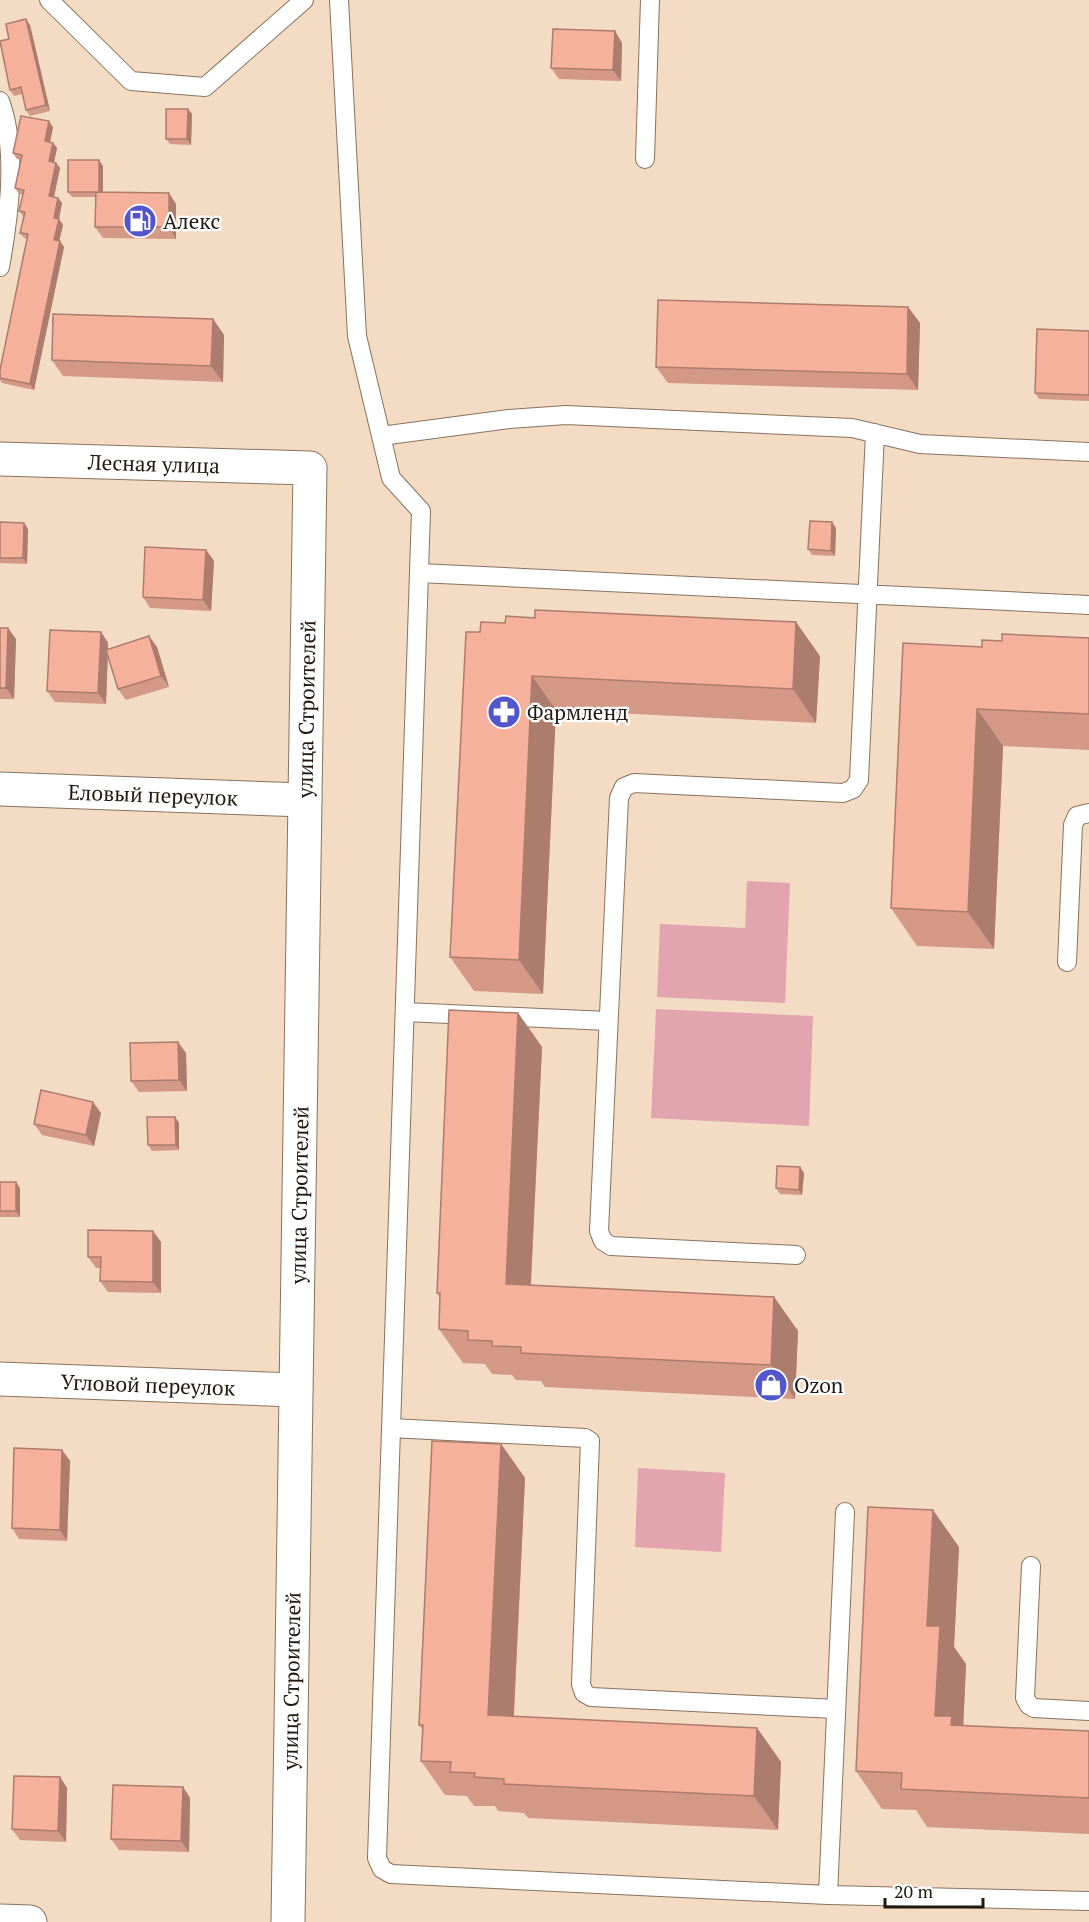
<svg xmlns="http://www.w3.org/2000/svg" width="1089" height="1922" viewBox="0 0 1089 1922" font-family="'PT Serif',serif">
  <style>
    .green { fill: #e2a4af }
    .lines { fill: none; stroke-linecap: round; stroke-linejoin: round }
    .service-casing { stroke: #88735e; stroke-width: 20 }
    .minor-casing { stroke: #88735e; stroke-width: 35 }
    .service { stroke: #fff; stroke-width: 18 }
    .minor { stroke: #fff; stroke-width: 33 }
    .wall { fill: #d49886 }
    .shaded-wall { fill: #ac7c6d }
    .building { fill: #f6b19c; stroke: #ac7c6d; stroke-width: 1.5 }
    .labels { text-anchor: middle; dominant-baseline: central; stroke-width: 4.5; stroke-linejoin: round; paint-order: stroke }
    .poi-label { font-size: 21px; fill: #211810; stroke: #fff; text-anchor: start }
    .street-label { font-size: 21px; fill: #211810; stroke: #fff }
  </style>
  <rect width="100%" height="100%" fill="#f3dbc4"/>
  <path class="green" d="M747 881 790 883 785 1003 657 997 660 924 745 928Z
    M656 1009 813 1016 809 1126 651 1118Z
    M638 1468 725 1473 721 1552 635 1547Z"/>
  <g class="lines">
    <g class="service-casing">
      <path id="service" d="M49 0 131 81 205 87 304 0
        M339 0 357 336 381 436
        M0 101C18 150 9 217 0 267
        M645 159 650 0
        M1089 452 920 444 852 428 566 415 509 419 381 436 391 478 421 511 377 1858 382 1869 391 1874 828 1895 1089 1901
        M419 573 1089 605
        M1067 962 1073 825 1077 816 1089 813
        M405 1012 608 1021
        M796 1255 611 1246 603 1241 599 1231 619 798 624 787 634 783 843 793 853 789 859 780 875 433
        M391 1428 585 1438 590 1441 581 1684 584 1693 591 1697 836 1709
        M1031 1566 1025 1698 1029 1705 1034 1708 1089 1711
        M828 1895 845 1512"/>
    </g>
    <g class="minor-casing">
      <g id="minor">
        <path id="s1" d="M0 459 310 468 288 1922"/>
        <path id="s2" d="M0 789 305 800"/>
        <path id="s3" d="M0 1379 296 1390"/>
        <path d="M0 1921 30 1922"/>
      </g>
    </g>
    <use href="#service" class="service"/>
    <use href="#minor" class="minor"/>
  </g>
  <path class="wall" d="M30 25 50 111 30 116 26 110 22 94 14 96 10 90 9 39Z
    M622 43 621 81 559 79 551 68Z
    M188 109 192 114 191 145 170 144 166 139Z
    M53 127 50 142 53 143 57 148 54 162 56 163 60 168 54 197 58 198 62 203 59 219 63 225 59 241 64 247 34 390 2 383 0 380V370L27 239 24 238 20 233 24 217 19 211 23 194H19L15 188 21 160 17 159 13 153Z
    M103 166V192L176 204V239L103 238 95 227V197H72L68 192Z
    M908 307 920 323 918 390 668 383 656 367Z
    M213 319 224 335 223 382 63 376 52 360Z
    M1089 331V401L1039 399 1035 393Z
    M0 522 24 523 28 529 27 564 0 563Z
    M836 528 835 556 812 555 808 549Z
    M206 550 214 561 211 611 150 608 143 597Z
    M505 623 820 656 816 723 556 710 543 994 474 991 450 957 480 632Z
    M0 628 16 639 14 699H0Z
    M101 632 108 643V649L157 647 169 687 126 700 118 689 108 656 106 704 55 702 47 691Z
    M1089 638V750L1003 746 994 949 917 946 891 908 982 647 1002 641Z
    M518 1013 542 1047 531 1285 774 1297 798 1331 795 1399 545 1387 541 1381 516 1380 512 1375 492 1374 485 1364 463 1363 439 1329 440 1298 437 1293Z
    M186 1053 187 1091 139 1092 131 1081Z
    M101 1113 94 1146 42 1135 34 1124Z
    M175 1117 179 1123V1150L152 1151 148 1145Z
    M800 1167 804 1173 802 1195 780 1194 776 1188Z
    M0 1182 20 1188V1217H0Z
    M161 1242V1293L108 1292 100 1281 101 1268H96L88 1257Z
    M501 1444 525 1478 514 1716 757 1728 781 1762 778 1830 528 1818 524 1813 498 1811 495 1806H474L467 1796 445 1795 421 1761 423 1730 419 1725Z
    M62 1450 70 1461 67 1541 19 1539 12 1528Z
    M959 1547 954 1647 966 1664 963 1726 1089 1731V1834L927 1827 916 1810 882 1809 856 1771Z
    M60 1777 67 1788 66 1842 20 1840 12 1829Z
    M183 1787 190 1798 189 1852 119 1850 111 1839Z"/>
  <path class="shaded-wall" d="M26 19 30 25 50 111 46 105Z
    M615 31 622 43 621 81 613 70Z
    M188 109 192 114 191 145 187 139Z
    M49 121 53 127 49 147 45 141Z
    M53 143 57 148 53 167 49 161Z
    M99 160 103 166V198L99 192Z
    M56 163 60 168 53 201 49 196Z
    M169 193 176 204V239L169 227Z
    M58 198 62 203 58 224 54 218Z
    M59 219 63 225 58 246 54 240Z
    M60 241 64 247 34 390 30 384Z
    M908 307 920 323 918 390 907 374Z
    M213 319 224 335 223 382 211 366Z
    M832 522 836 528 835 556 831 551Z
    M24 523 28 529 27 564 23 558Z
    M206 550 214 561 211 611 203 600Z
    M796 622 820 656 816 723 793 689Z
    M8 628 16 639 14 699 6 688Z
    M101 632 108 643 106 704 98 693Z
    M149 636 157 647 169 687 161 676Z
    M532 676 556 710 543 994 519 960Z
    M977 709 1003 746 994 949 968 912Z
    M518 1013 542 1047 529 1318 506 1284Z
    M178 1042 186 1053 187 1091 179 1080Z
    M93 1102 101 1113 94 1146 86 1135Z
    M175 1117 179 1123V1150L176 1145Z
    M800 1167 804 1173 802 1195 799 1190Z
    M16 1182 20 1188V1217L16 1211Z
    M153 1231 161 1242V1293L153 1282Z
    M774 1297 798 1331 795 1399 771 1365Z
    M501 1444 525 1478 512 1749 488 1715Z
    M62 1450 70 1461 67 1541 60 1530Z
    M933 1510 959 1547 954 1647 966 1664 963 1732 935 1716 927 1626Z
    M757 1728 781 1762 778 1830 754 1796Z
    M60 1777 67 1788 66 1842 58 1831Z
    M183 1787 190 1798 189 1852 181 1841Z"/>
  <path class="building" d="M26 19 46 105 26 110 21 87 10 90 0 41 9 39 6 24Z
    M553 29 615 31 613 70 551 68Z
    M166 109H188L187 139H166Z
    M21 116 49 121 45 141 53 143 49 161 56 163 49 196 58 198 54 218 59 219 54 240 60 241 30 384 0 378V370L28 234 20 233 25 212 19 211 24 190 15 188 22 155 13 153Z
    M68 160H99V192H68Z
    M96 192 169 193V227H95Z
    M658 300 908 307 907 374 656 367Z
    M53 314 213 319 211 366 52 360Z
    M1037 329 1089 331V395L1035 393Z
    M810 521 832 522 831 551 808 549Z
    M0 522 24 523 23 558H0Z
    M145 547 206 550 203 600 143 597Z
    M535 610 796 622 793 689 532 676 519 960 450 957 466 632H480L481 622 505 623 506 616 535 618Z
    M0 628H8L6 688H0Z
    M50 630 101 632 98 693 47 691Z
    M1002 634 1089 638V714L977 709 968 912 891 908 903 643 982 647V640L1002 641Z
    M149 636 161 676 118 689 106 650Z
    M449 1010 518 1013 506 1284 774 1297 771 1365 521 1353V1347L492 1346V1341L468 1340V1331L439 1329 440 1293H437Z
    M178 1042 179 1080 131 1081 130 1043Z
    M41 1090 93 1102 86 1135 34 1124Z
    M147 1117H175L176 1145H148Z
    M777 1166 800 1167 799 1190 776 1188Z
    M0 1182H16V1211H0Z
    M88 1230 153 1231V1282L100 1281 101 1257H88Z
    M432 1441 501 1444 488 1715 757 1728 754 1796 504 1784V1779L474 1777 475 1773 450 1772 451 1762 421 1761 423 1725H419Z
    M14 1448 62 1450 60 1530 12 1528Z
    M868 1507 933 1510 927 1626H940L935 1716H952L951 1725 1089 1731V1798L901 1789 902 1773 856 1771Z
    M14 1776 60 1777 58 1831 12 1829Z
    M113 1785 183 1787 181 1841 111 1839Z"/>
  <defs>
    <g id="fuel-disc" transform="scale(1.725)"><circle r="9.5" fill="#5255cb" stroke="#fff"/><path d="M-5.5-6h7V0h2V4h1.3V-2.5L3-4.5l.8-.8L6-3V5H2.5V1h-1V6h-7ZM-4.2-4.7v3.2H.2V-4.7Z" fill="#fff"/></g>
    <g id="pharmacy-disc" transform="scale(1.725)"><circle r="9.5" fill="#5255cb" stroke="#fff"/><path d="M-2-6h4v4h4v4h-4v4h-4v-4h-4v-4h4Z" fill="#fff"/></g>
    <g id="shop-disc" transform="scale(1.725)"><circle r="9.5" fill="#5255cb" stroke="#fff"/><path d="M-5-2.5h2.3a2.7 3.5 0 0 1 5.4 0H5L5.5 6h-11ZM-1.5-2.5h3a1.5 2.3 0 0 0-3 0Z" fill="#fff"/></g>
  </defs>
  <g fill-rule="evenodd">
    <use href="#fuel-disc" x="140" y="221"/>
    <use href="#pharmacy-disc" x="504" y="712"/>
    <use href="#shop-disc" x="771" y="1385"/>
  </g>
  <g class="labels">
    <g class="poi-label">
      <text x="163" y="221">Алекс</text>
      <text x="527" y="712">Фармленд</text>
      <text x="794" y="1385">Ozon</text>
    </g>
    <g class="street-label">
      <text stroke="none"><textPath href="#s1" startOffset="154">Лесная улица</textPath></text>
      <text transform="translate(306 709) rotate(-89)">улица Строителей</text>
      <text stroke="none"><textPath href="#s2" startOffset="153">Еловый переулок</textPath></text>
      <text transform="translate(299 1195) rotate(-89)">улица Строителей</text>
      <text stroke="none"><textPath href="#s3" startOffset="148">Угловой переулок</textPath></text>
      <text transform="translate(291 1681) rotate(-89)">улица Строителей</text>
    </g>
  </g>
  <path d="M885 1898v9h98v-9" fill="none" stroke="#211810" stroke-width="3"/>
  <text x="894" y="1898" font-size="18" fill="#211810" stroke="#ffffff" stroke-width="4.5" paint-order="stroke">20 m</text>
</svg>
